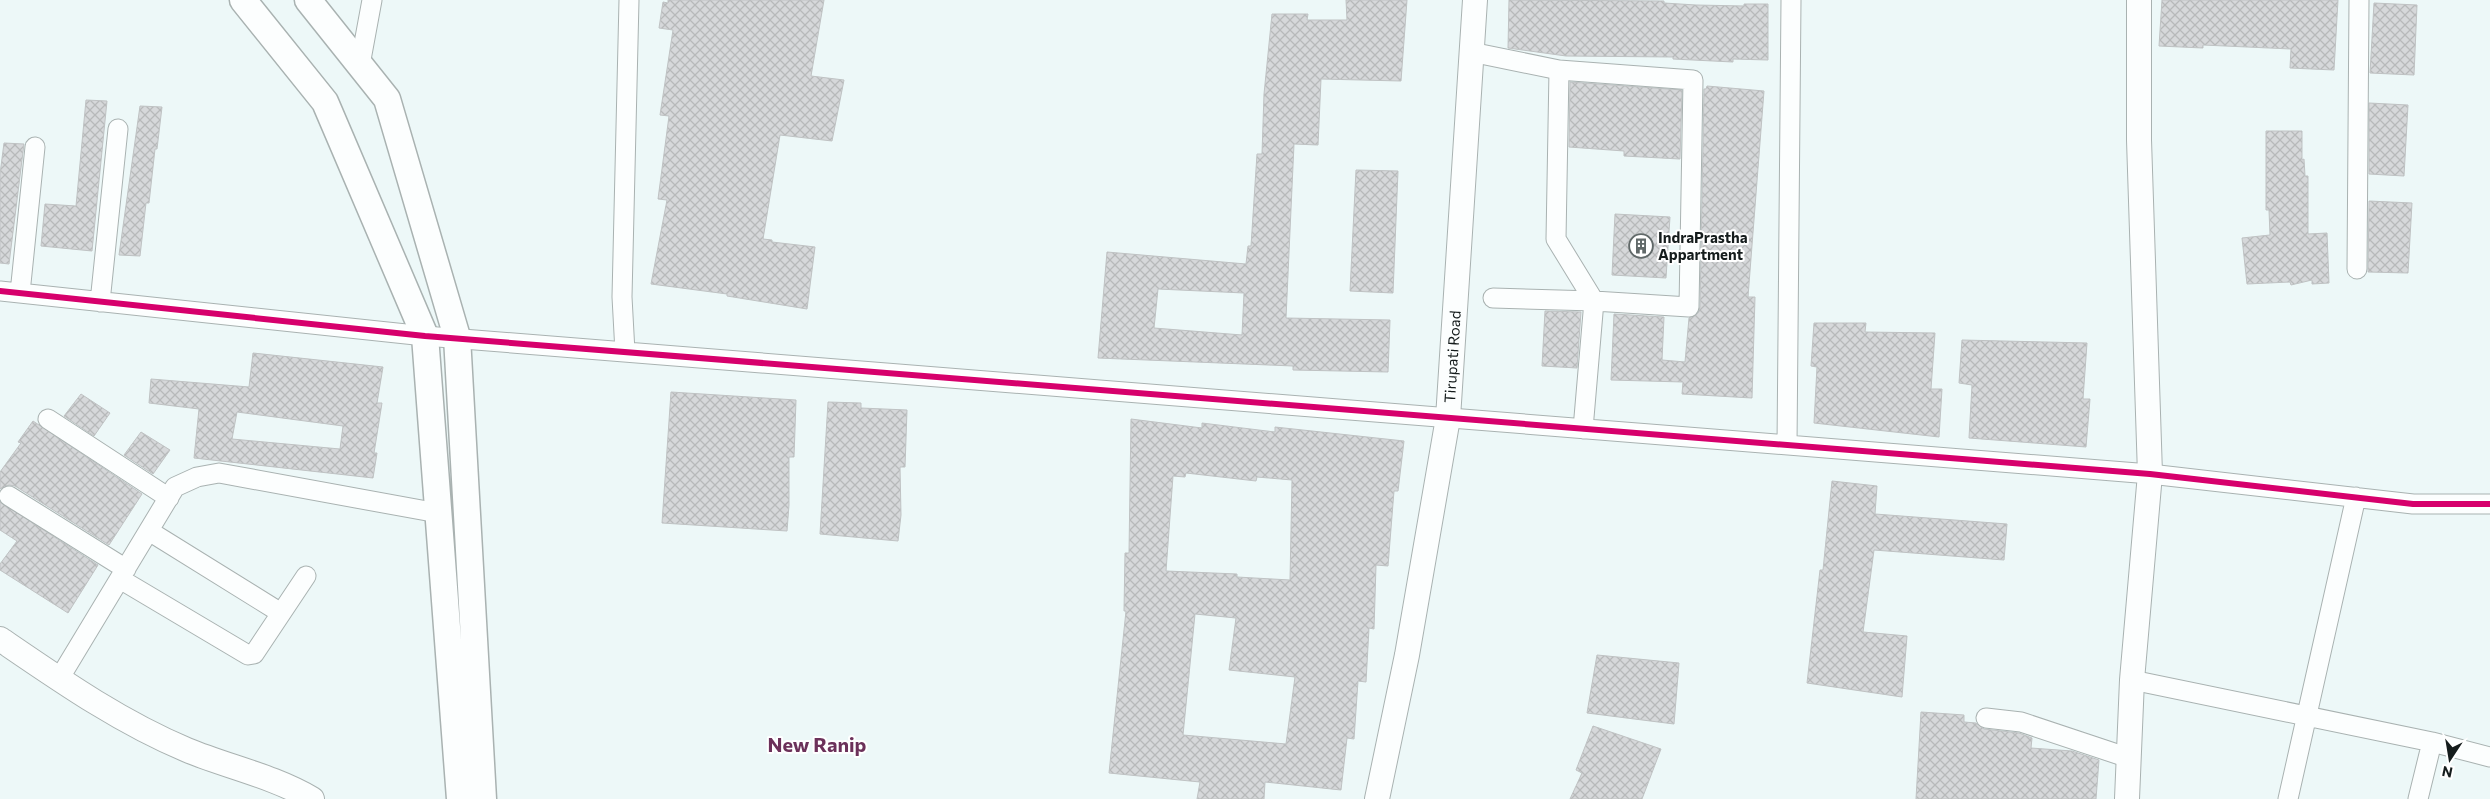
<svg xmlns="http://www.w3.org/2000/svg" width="2490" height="799" viewBox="0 0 2490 799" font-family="Commissioner,sans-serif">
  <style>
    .building { fill: url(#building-cross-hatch); stroke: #bfc2c3; fill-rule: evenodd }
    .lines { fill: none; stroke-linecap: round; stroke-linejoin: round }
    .minor-casing { stroke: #a9b2b1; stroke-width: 21 }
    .tertiary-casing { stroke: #a9b2b1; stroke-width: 26 }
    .secondary-casing { stroke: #a9b2b1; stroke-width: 29 }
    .minor { stroke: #fcfefe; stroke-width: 19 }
    .tertiary { stroke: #fcfefe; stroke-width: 24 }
    .secondary { stroke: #fcfefe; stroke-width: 26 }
    .cycleway-casing { stroke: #fff; stroke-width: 9 }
    .cycleway { stroke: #d6006c; stroke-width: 6 }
    .labels { text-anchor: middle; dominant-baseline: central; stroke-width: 4; stroke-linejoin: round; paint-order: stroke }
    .poi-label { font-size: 15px; font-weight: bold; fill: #151c1c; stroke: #fff; text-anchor: start }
    .street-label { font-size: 15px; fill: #151c1c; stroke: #fff }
    .district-label { font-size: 20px; font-weight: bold; fill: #6c315a; stroke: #fff }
  </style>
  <defs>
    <pattern id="building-cross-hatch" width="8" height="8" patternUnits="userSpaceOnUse" patternTransform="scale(1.25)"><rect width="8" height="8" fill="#d6d8da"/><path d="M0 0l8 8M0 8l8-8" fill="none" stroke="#b7b9ba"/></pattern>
  </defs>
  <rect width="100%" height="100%" fill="#edf8f8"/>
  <path class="building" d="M668 0H824L811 76 844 80 832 141 780 135 763 239 772 240V242L815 247 807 309 727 296V294L651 284 667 200 658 199 669 116 660 115 673 30 659 28 663 2 668 3Z
    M1346 0H1407L1401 81 1321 79 1318 145 1294 144 1286 318 1390 320 1388 372 1293 370V366L1098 358 1107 252 1246 264 1248 246H1251L1257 154H1262L1264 94 1272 14H1308L1307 20H1347ZM1158 289 1244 293 1242 335 1154 328Z
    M1509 0 1664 1V3L1696 5 1744 6V4H1768V60L1733 59V62L1673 59V57L1566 56 1508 48Z
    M2162 0H2338L2334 70 2290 68 2291 49 2203 45V48L2159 46Z
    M2374 3 2417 5 2414 75 2370 73Z
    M1570 82 1682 90 1680 159 1624 156V151L1569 147Z
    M1707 86 1764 91 1748 297H1755L1752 398 1682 394 1683 382 1611 380 1614 314 1664 317 1662 360 1685 362 1689 318 1698 313 1700 307 1704 89H1706Z
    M86 100 107 101 92 251 41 246 45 204 76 206Z
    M2369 103 2408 105 2404 176 2369 174Z
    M140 106 162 107 157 149H155L149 203H146L140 256 119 255Z
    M2266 131H2302V160L2304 159 2305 176H2308V234L2327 233 2329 283 2312 284V280L2291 285 2290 282 2247 284 2242 238 2270 235 2269 210H2266Z
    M4 143 24 144 9 264 0 263V174Z
    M1356 170 1398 171 1393 293 1350 291Z
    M2369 201 2412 203 2408 273 2368 272Z
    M1615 214 1670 217 1666 278 1612 275Z
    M1545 311 1581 312 1577 368 1542 366Z
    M1814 323H1866L1865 332 1935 333 1931 389H1942L1939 437 1814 423 1817 367 1811 366Z
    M1962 340 2087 343 2083 399H2090L2086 447 1969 438 1972 385 1959 383Z
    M253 353 383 367 377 403H382L374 453H377L373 478 194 458 199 409 149 403 151 379 249 387ZM237 412 343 426 340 449 232 439Z
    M671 392 796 400 794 457H789V505L787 531 662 523Z
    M81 394 110 413 94 436 64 416Z
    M828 402 861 403V408L907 410 905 467H900L901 515 898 541 820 534Z
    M1131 419 1202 428V423L1275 432V427L1404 441 1398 491H1394L1388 566 1376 565 1374 629 1369 628 1366 682 1358 681 1354 739 1347 738 1341 790 1265 782 1264 799H1197L1200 782 1109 773 1126 611H1124L1125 553H1129ZM1186 473 1256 481 1257 477 1292 480 1290 580 1237 577V574L1166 571 1173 476 1185 477ZM1195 614 1236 618 1229 670 1295 677 1286 744 1183 735Z
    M33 421 142 494 109 545 15 486 9 485 0 489V472L21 443 18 442Z
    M141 432 170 450 153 474 124 455Z
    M1832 481 1877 486 1875 514 2007 524 2004 560 1874 550 1863 632 1907 636 1902 697 1807 683 1820 570H1823Z
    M0 502 98 565 68 613 0 570V564L17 541 0 530Z
    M1597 655 1679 663 1674 724 1587 713Z
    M1921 712 1964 715V722L1976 723 1984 729 2019 733 2032 738 2031 748 2072 751 2099 760 2096 799H1916Z
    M1593 726 1661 749 1642 799H1570L1582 773 1576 770Z"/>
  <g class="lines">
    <g class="minor-casing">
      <path id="minor" d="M1471 52 1559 70
        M360 65 372 0
        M2357 269 2359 0
        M0 291 425 336 2150 474 2413 504H2490
        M20 293 35 147
        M1493 298 1594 301
        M100 302 118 129
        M625 352 622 297 629 0
        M48 419 169 498
        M1583 429 1594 301 1689 307 1693 80 1559 70 1556 239 1594 301
        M1787 445 1791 0
        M9 496 126 569
        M149 531 281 613
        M120 579 248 655 254 654 306 576
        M59 679 175 487 197 477 219 473 438 513
        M2132 680 2432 742 2418 799
        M1986 718 2021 722 2129 758
        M2432 742 2490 757
        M2288 799 2356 497"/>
    </g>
    <g class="tertiary-casing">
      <g id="tertiary">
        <path d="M0 639C60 680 120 722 187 750 228 767 273 776 312 799"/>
        <path id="s1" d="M1377 799 1407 655 1448 418 1475 0"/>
        <path d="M2127 799 2132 680 2150 474 2139 140V0"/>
      </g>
    </g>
    <g class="secondary-casing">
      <path id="secondary" d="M243 0 325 102 425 336 460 799
        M308 0 387 99 457 337 483 799"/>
    </g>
    <use href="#minor" class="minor"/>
    <use href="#tertiary" class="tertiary"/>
    <use href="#secondary" class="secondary"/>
    <g class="cycleway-casing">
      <path id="cycleway" d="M0 291 425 336 2150 474 2413 504H2490"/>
    </g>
    <use href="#cycleway" class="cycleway"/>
  </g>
  <defs>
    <g id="building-ring" transform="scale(1.25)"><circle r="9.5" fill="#fff" stroke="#616969" stroke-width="1.5"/><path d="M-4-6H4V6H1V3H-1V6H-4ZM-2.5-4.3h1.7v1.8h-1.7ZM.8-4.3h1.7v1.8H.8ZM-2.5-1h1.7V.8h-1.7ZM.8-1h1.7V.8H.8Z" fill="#616969"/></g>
  </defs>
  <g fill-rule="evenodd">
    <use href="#building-ring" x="1641" y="246"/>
  </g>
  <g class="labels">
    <g class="poi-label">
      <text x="1658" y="237">IndraPrastha<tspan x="1658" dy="17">Appartment</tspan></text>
    </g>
    <g class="street-label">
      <text stroke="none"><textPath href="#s1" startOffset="449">Tirupati Road</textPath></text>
    </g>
    <g class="district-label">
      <text x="817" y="744">New Ranip</text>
    </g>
  </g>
  <g transform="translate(2450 759) rotate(192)" stroke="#ffffff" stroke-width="4" paint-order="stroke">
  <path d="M0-4L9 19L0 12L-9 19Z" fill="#151c1c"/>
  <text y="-8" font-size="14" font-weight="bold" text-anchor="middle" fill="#151c1c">N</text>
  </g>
</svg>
